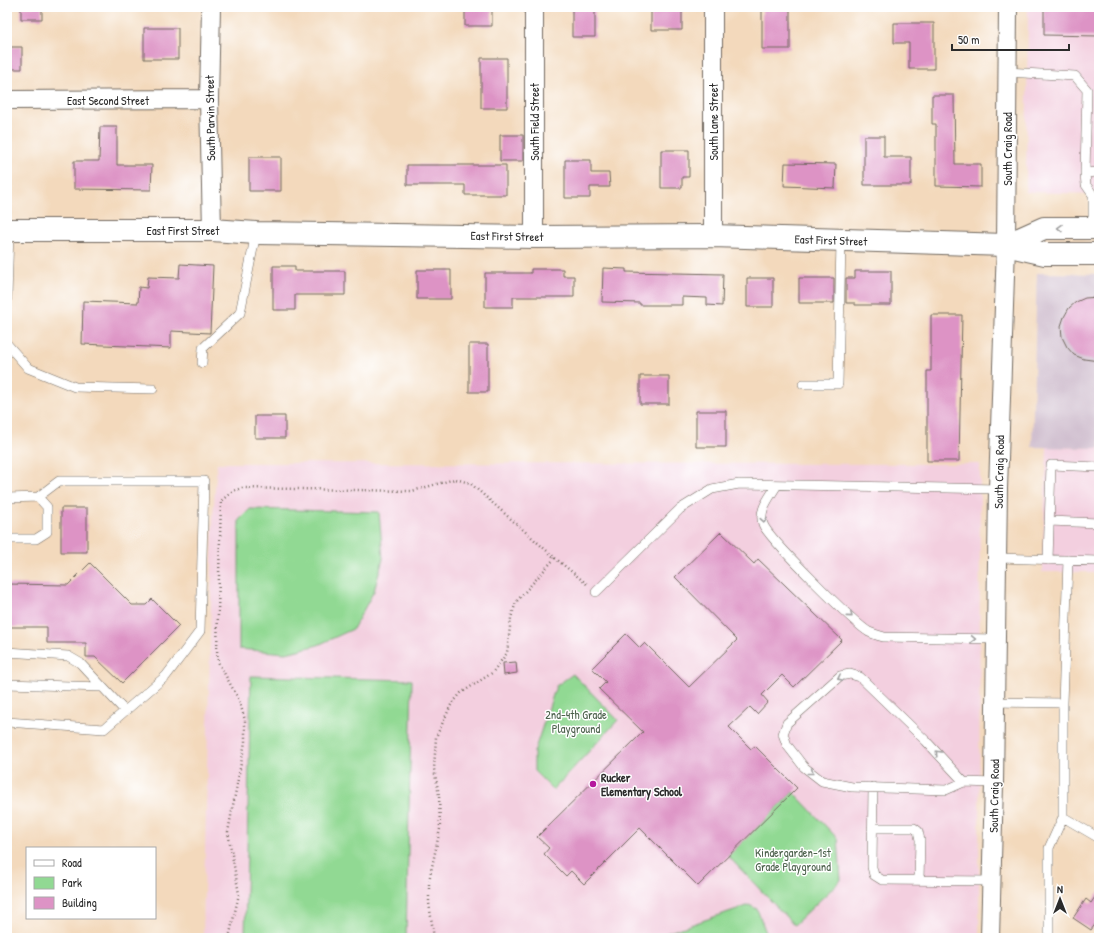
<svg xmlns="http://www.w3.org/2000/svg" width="1106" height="945" viewBox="0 0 1106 945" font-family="'Patrick Hand',sans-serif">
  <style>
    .built { fill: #f3cfdf }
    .industrial { fill: #cfbdce }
    .green { fill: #91d993; stroke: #5e825f }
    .building { fill: #dd93c5 }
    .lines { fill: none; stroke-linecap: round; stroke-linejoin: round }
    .lane-casing { stroke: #71685e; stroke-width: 10 }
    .street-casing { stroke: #71685e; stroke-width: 20 }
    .secondary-casing { stroke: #71685e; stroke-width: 24 }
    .path { stroke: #71685e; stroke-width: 2.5; stroke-dasharray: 1 3; stroke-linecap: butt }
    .lane { stroke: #fff; stroke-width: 9 }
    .street { stroke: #fff; stroke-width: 18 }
    .secondary { stroke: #fff; stroke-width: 22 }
    .oneway { stroke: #a0a0a0 }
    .poi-dot { fill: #b5179e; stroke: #fff; stroke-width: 1.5 }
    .labels { text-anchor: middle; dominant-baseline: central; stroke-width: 3; stroke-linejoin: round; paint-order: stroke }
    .street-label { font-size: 12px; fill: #2b2b2b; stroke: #fff }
    .park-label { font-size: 12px; fill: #4a5f4a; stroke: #fff }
    .poi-label { font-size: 12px; font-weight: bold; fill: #2b2b2b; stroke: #fff; text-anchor: start }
  </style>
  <rect width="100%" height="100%" fill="#fff"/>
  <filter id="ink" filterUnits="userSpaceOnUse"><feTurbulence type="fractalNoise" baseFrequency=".025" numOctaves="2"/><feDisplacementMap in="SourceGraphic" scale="8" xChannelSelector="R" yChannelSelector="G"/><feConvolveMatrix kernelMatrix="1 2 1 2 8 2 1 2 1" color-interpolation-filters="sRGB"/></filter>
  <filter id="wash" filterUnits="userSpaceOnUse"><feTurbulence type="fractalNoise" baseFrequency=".012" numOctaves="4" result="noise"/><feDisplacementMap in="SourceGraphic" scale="16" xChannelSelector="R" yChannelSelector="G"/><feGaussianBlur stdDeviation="0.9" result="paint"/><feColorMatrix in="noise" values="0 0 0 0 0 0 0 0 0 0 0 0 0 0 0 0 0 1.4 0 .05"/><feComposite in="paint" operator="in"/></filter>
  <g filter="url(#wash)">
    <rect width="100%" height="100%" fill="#f3d9bc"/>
    <path class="built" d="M1028 7H1099V194L1026 192Z
      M1047 447 1099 448V572H1042Z
      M217 463 980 464 979 938H203L213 517Z"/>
    <path class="industrial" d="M1037 273 1099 274V448L1032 447Z"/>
    <path class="green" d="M250 509 379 512 383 559 374 591 353 629 318 645 286 653 239 649V520Z
      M573 674 618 720 553 790 534 771V752L556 686Z
      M251 676 412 680 406 938H245Z
      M793 792 838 839 841 880 794 925 728 856Z
      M749 905 757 909 768 938H652Z"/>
    <g id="blocks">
      <path class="building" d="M21 7H42V19H21Z
        M465 7H492V26H465Z
        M572 7H595V37H572Z
        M651 7H682V30H651Z
        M762 7H790V49H762Z
        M1044 7H1099V36L1044 35Z
        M894 23H934V69H909V43H894Z
        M144 28H178V59H144Z
        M7 47H22V69H7Z
        M481 58H507V108H481Z
        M932 95H954L955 164H981V187L936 186V124H932Z
        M100 127H117V165H152L151 190 74 189V161H99Z
        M500 135H523V161H500Z
        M864 136H884V157H911V185H864Z
        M661 150H689V177H682V188H661Z
        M249 157H281V191H249Z
        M565 160H591V173H609L610 187H590V198H565Z
        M785 163 836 164 835 188 784 186Z
        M407 165H506V195H465V185H407Z
        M180 264 213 266 210 333 171 331V348L82 344 83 301 138 303 139 287 147 288 148 277 179 278Z
        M273 266H295V271H345V295H295V310H273Z
        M603 268 626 269V272L723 274 722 306 707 305V298L682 297V305H640V303L602 302Z
        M531 269H563V276H574V297H513V307H485V273H531Z
        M417 270H451V299H417Z
        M855 271H891V305H855V303H846V278H855Z
        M747 278H773V307H747Z
        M799 278H834V303H799Z
        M1099 297V361L1084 359 1074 355 1067 347 1062 337 1061 326 1064 317 1069 308 1076 302 1085 298Z
        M931 315H962L959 461H927V371H931Z
        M469 344H488V392H469Z
        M640 376H669V404H640Z
        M696 411H726V447H696Z
        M255 416H285V438H255Z
        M61 508H87V552H61Z
        M721 532 754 564 758 559 842 640 794 687 782 675 762 695 768 702 757 714 750 707 729 727 751 749 755 746 797 788 698 886 640 828 584 884 571 871 566 876 544 854 549 848 537 837 643 732 599 689 606 682 592 668 626 634 640 648 645 643 689 687 737 640 675 577Z
        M90 563 132 605H146L152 599 179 626 122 683 95 657H86V643H47V627H7V584L68 585Z
        M516 662 517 673 504 675 503 663Z
        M1099 891V919L1091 930 1073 918 1086 899 1091 903Z"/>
    </g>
  </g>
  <g filter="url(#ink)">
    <use href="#blocks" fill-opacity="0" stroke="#71685e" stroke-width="1"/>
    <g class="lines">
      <g class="lane-casing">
        <path id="lane" d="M1007 72 1075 76 1087 90 1085 173 1086 185 1093 195V228
          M1085 173 1099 172
          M7 298 9 230
          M7 344 28 368 75 387 153 389
          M202 363 203 348 240 313 256 233
          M803 384H838L841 241
          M777 485C770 497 758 510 763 524 767 537 856 625 869 632 874 634 879 636 884 637L996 639
          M7 498 38 497 59 481H204L200 631 166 676 104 729 7 722
          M1049 521 1099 523
          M7 539H36L47 532V507L38 497
          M998 558 1099 561
          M1048 560 1051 465 1099 467
          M596 592 680 509 712 489 739 484 998 489
          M7 652 68 656 80 663 125 711
          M7 684 102 687
          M995 702 1063 703 1068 560
          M964 782 926 741 860 677 850 674 840 676 787 723 783 734 787 745 804 767 822 781 852 787 946 790 964 782 994 783
          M873 787 872 867 874 875 882 880 992 881
          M1063 817 1099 838
          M872 828H914L918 831 920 840 919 880
          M1049 938V848L1063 817V703"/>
      </g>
      <g class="street-casing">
        <path id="street" d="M211 7 209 99 212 230
          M7 100 209 99
          M713 236V7
          M534 237V7
          M990 938 994 783 998 489 1006 245 1008 7"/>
      </g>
      <g class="secondary-casing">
        <path id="secondary" d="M7 230H212L256 233 534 237 713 236 1006 245 1045 254H1099
          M1006 245 1044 228H1099"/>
      </g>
      <path class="path" d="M555 558 588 585
        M229 938 239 894 228 832 245 742V720L239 700 218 662 217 650 221 501 233 491 242 488 412 491 455 479 470 483 555 558 516 602 511 618 507 653 492 673 461 693 451 705 436 737 434 769 439 795 440 829 429 881V903L434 938"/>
      <use href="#lane" class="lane"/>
      <use href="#street" class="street"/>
      <use href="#secondary" class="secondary"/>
    </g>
    <defs><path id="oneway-chevron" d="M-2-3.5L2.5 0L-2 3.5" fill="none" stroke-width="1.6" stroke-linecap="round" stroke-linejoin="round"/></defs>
    <g class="oneway">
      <use href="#oneway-chevron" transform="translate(1060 228) rotate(-179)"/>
      <use href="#oneway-chevron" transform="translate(764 520) rotate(80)"/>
      <use href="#oneway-chevron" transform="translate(850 615) rotate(41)"/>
      <use href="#oneway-chevron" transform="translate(973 639) rotate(1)"/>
      <use href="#oneway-chevron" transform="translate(840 678) rotate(153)"/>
      <use href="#oneway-chevron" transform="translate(938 753) rotate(-133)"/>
      <use href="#oneway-chevron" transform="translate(811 772) rotate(38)"/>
    </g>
  </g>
  <circle class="poi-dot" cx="593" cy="784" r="4"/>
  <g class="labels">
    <g class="street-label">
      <text x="108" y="100">East Second Street</text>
      <text transform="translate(210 118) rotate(-91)">South Parvin Street</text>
      <text transform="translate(534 122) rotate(-90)">South Field Street</text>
      <text transform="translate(713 122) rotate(-90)">South Lane Street</text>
      <text transform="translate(1007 149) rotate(-90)">South Craig Road</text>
      <text x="183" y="230">East First Street</text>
      <text transform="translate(507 236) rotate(1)">East First Street</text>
      <text transform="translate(831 240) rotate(2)">East First Street</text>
      <text transform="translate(999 472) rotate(-89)">South Craig Road</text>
      <text transform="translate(994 796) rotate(-89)">South Craig Road</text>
    </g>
    <g class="park-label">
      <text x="576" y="714">2nd-4th Grade<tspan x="576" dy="14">Playground</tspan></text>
      <text x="793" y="852">Kindergarden-1st<tspan x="793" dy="14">Grade Playground</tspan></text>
    </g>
    <g class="poi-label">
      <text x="601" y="777">Rucker<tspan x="601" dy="14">Elementary School</tspan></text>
    </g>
  </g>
  <rect width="1106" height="945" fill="none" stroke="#fff" stroke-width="24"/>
  <rect x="26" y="847" width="130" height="72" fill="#ffffff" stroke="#aaaaaa"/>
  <rect x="34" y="860" width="20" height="6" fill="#ffffff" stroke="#aaaaaa"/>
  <text x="62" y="867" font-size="12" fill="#2b2b2b">Road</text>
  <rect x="34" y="877" width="20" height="12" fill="#91d993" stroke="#aaaaaa"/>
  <text x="62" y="887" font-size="12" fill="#2b2b2b">Park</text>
  <rect x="34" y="897" width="20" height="12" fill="#dd93c5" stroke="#aaaaaa"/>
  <text x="62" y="907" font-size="12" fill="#2b2b2b">Building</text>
  <g transform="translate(1060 899)" stroke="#ffffff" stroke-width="3" paint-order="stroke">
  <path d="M0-3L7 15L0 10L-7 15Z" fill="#2b2b2b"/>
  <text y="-6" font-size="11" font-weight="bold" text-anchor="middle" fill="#2b2b2b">N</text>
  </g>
  <path d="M952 44v6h117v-6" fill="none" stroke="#2b2b2b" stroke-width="2"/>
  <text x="958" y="44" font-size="12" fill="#2b2b2b" stroke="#ffffff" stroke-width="3" paint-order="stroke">50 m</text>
</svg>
